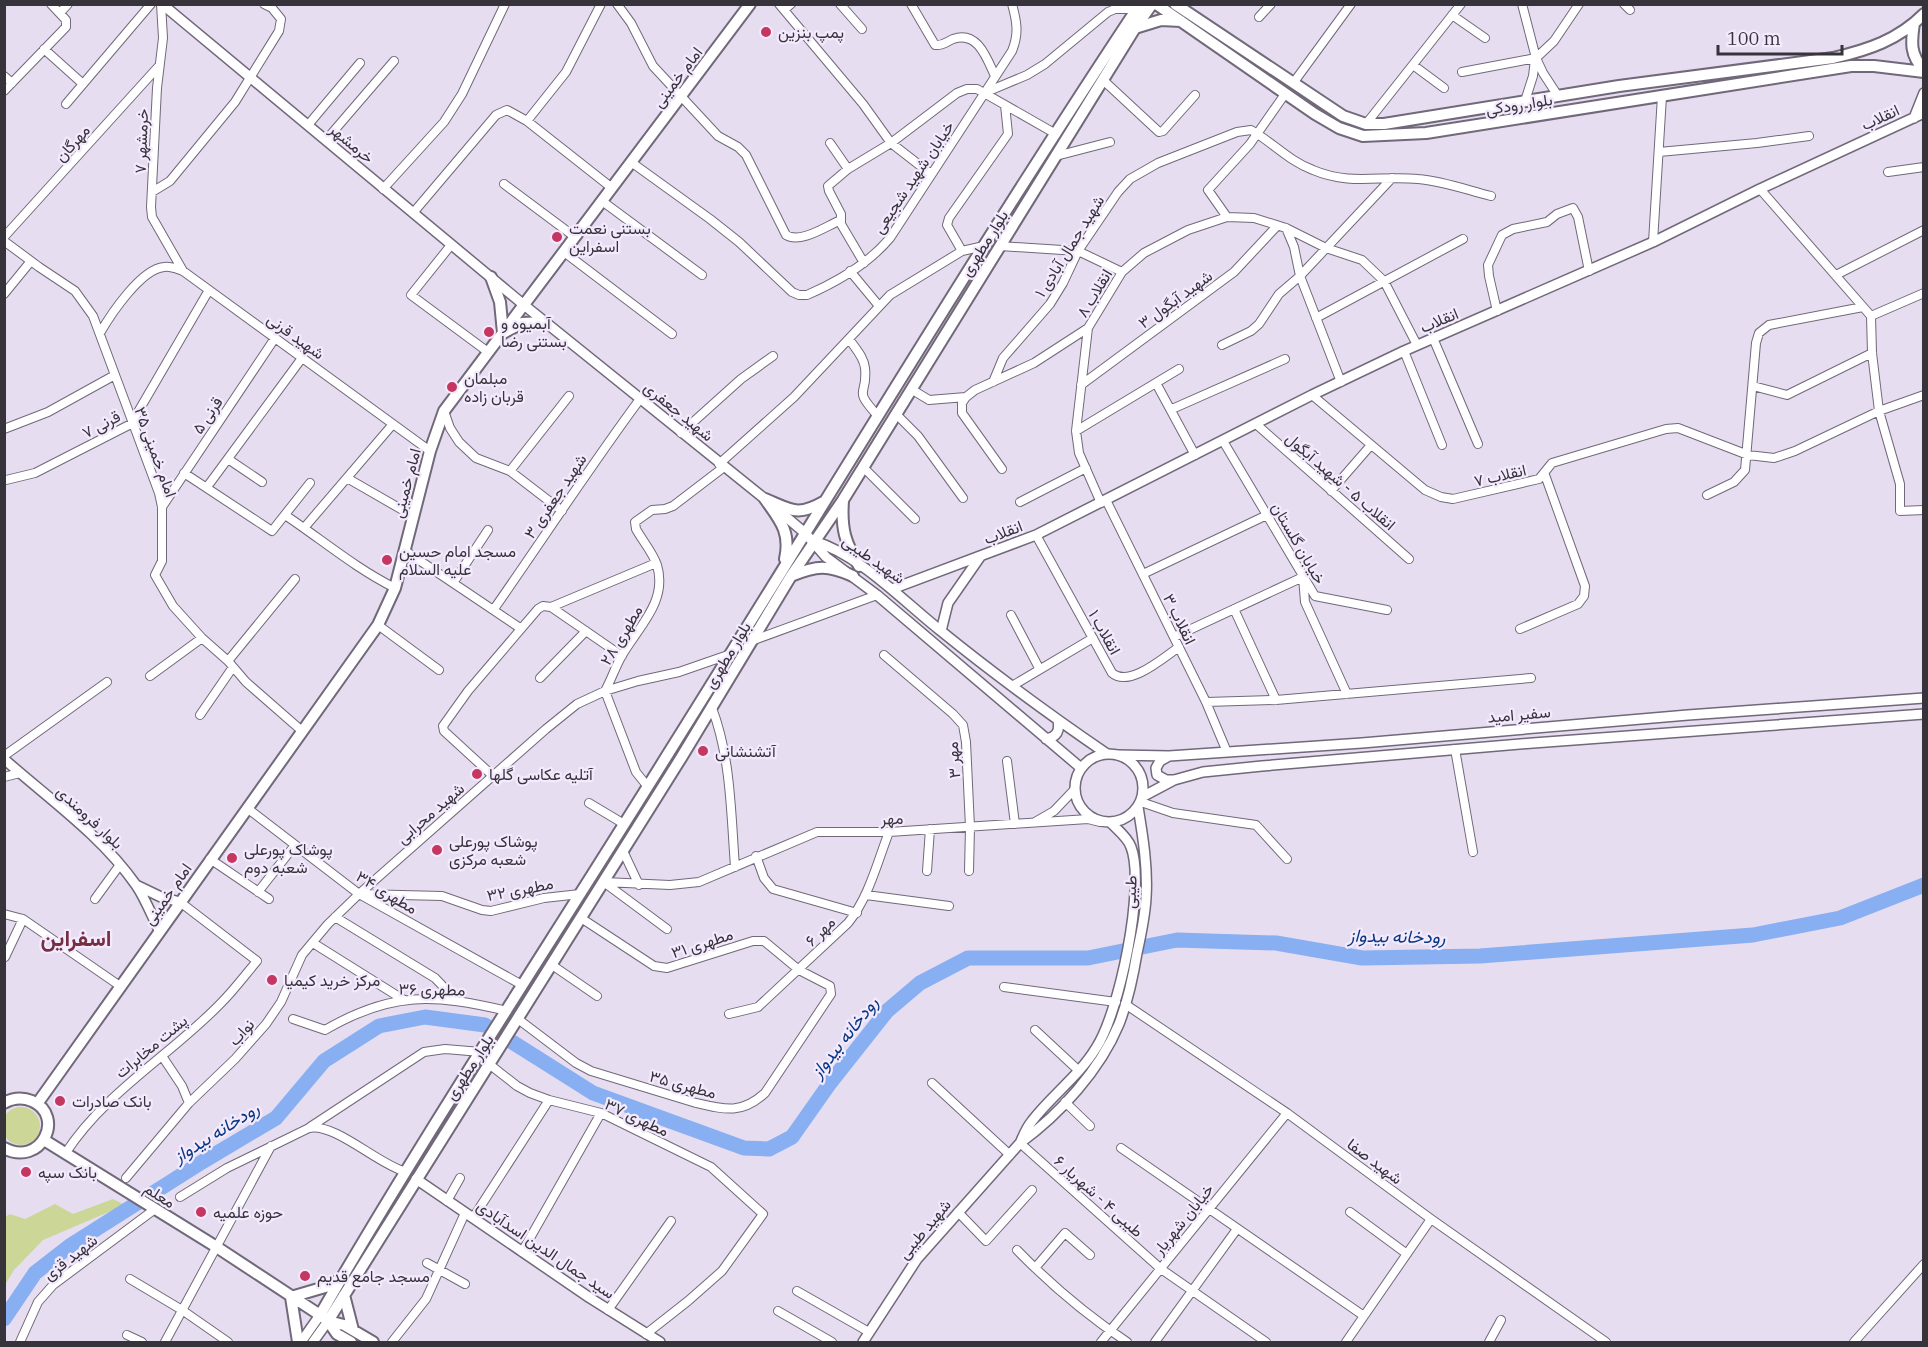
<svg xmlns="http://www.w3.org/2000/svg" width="1928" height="1347" viewBox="0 0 1928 1347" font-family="'IBM Plex Serif',Vazirmatn,serif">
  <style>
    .green { fill: #ccd697 }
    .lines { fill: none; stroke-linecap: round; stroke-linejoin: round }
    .river { stroke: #87aff1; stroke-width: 15 }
    .minor-casing { stroke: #716879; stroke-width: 10 }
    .tertiary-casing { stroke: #716879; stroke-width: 12 }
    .secondary-casing { stroke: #716879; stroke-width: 14 }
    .minor { stroke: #fff; stroke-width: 8 }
    .tertiary { stroke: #fff; stroke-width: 9 }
    .secondary { stroke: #fff; stroke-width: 10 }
    .poi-dot { fill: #c53661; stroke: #f4eafe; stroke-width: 2 }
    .labels { text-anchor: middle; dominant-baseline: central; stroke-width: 4.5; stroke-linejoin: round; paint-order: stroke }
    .poi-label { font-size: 16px; fill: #37333b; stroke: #f4eafe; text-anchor: start }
    .street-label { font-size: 16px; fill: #37333b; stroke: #f4eafe }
    .water-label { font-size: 18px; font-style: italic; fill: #073782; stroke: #f4eafe }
    .district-label { font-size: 22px; font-weight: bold; fill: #762f41; stroke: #f4eafe }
  </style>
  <rect width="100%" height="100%" fill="#e7ddf1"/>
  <path class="green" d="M2 1126a19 19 0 1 1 38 0a19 19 0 1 1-38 0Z
    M113 1199 125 1205 43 1240 14 1270 5 1285V1217L10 1214 25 1219 55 1204 73 1214Z"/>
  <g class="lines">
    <path class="river" d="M4 1319 35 1273 71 1245 202 1162 276 1118 324 1061 379 1026 425 1017 485 1025 593 1093 744 1148 769 1149 792 1137 830 1083 887 1011 920 983 968 958H1088L1177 940 1276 943 1362 958 1480 956 1753 935 1840 918 1924 885"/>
    <g class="minor-casing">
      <path id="minor" d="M161 4 163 38 157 88 151 207 152 217 183 271
        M617 4 631 23 653 66 718 136 738 147 746 155 786 235C801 244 826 226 841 220
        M779 4 863 104 891 143 931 174
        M840 4 862 29
        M911 4 935 45C943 46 946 42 953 39 978 30 987 59 995 76
        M1522 4 1536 58 1543 73 1558 96
        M1624 4 1630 10
        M784 10 791 4
        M60 13 68 4
        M1452 15 1485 38
        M1259 17 1271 4
        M44 49 83 84
        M1536 58 1554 41 1579 4
        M1413 65 1444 88
        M1462 72 1536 58
        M4 76 12 83
        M1103 80 1159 132 1163 131 1195 95
        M1294 82 1351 4
        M4 91 66 27V20L51 4
        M984 93 1027 75 1045 64 1108 12 1115 9H1130
        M1525 101 1533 76 1535 59
        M66 104 151 4
        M527 121 566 72 601 4
        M1366 124 1461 4
        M308 125 360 63
        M326 140 394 61
        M830 143 848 169
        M1659 152 1757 143 1809 136
        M1056 156 1110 142
        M631 162 710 219 739 242 792 292 799 295H807C837 282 869 263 890 238L1012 51C1019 34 1017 22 1012 4
        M1888 172 1924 167
        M504 184 575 237
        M383 189 444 122 462 94 505 4
        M1760 189 1871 316 1872 353 1879 411 1900 484V511L1924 510
        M152 192 170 181 235 102 279 31 281 19 272 8 264 4
        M602 201 702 275
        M413 213 496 115 507 110 527 121 612 188
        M1227 217 1208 190 1250 144 1285 94
        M1286 228 1294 247 1300 276 1341 382
        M4 237 158 67
        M4 241 39 267 75 291 93 316 159 493 162 507V561L155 575 173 606 202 638 228 661 246 682 302 731
        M1653 242 1662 96
        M451 245 411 295 488 352
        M1000 246 1078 251 1122 272
        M962 251 947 225 949 218 1008 134 1005 105
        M564 252 672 334
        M864 263 841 224V214L829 191 828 186 848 169 891 143 957 93 967 89H977L1056 134
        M850 271 879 306
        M1836 275 1924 230
        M4 294 31 261
        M1497 311 1489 276 1488 265 1502 235 1513 229 1547 222 1557 214 1573 208 1578 217 1589 271
        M1871 316 1924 293
        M1316 318 1463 239
        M100 333C111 314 141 269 164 267 171 266 177 269 183 271L430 451
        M1433 338 1478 444
        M849 339C855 348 864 357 865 368 868 397 852 387 877 415
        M1222 345 1251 331 1259 324 1279 294 1300 276 1392 178
        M1404 351 1442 445
        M993 382 1003 358 1050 304 1063 283 1078 251 1118 192 1130 179 1158 163 1237 132 1251 130C1272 142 1289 161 1313 170 1351 186 1380 175 1418 179 1443 181 1467 190 1491 196
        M1156 383 1195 455
        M1081 385 1234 272 1277 226
        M1753 386 1787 395 1872 353
        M911 389 929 400 966 397
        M1312 395 1425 490 1441 497 1453 499 1539 479 1552 463 1666 429 1678 428 1748 455 1774 458 1795 451 1879 411 1924 395
        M1172 409 1285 359
        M444 411 450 428 459 442 476 458 510 471 562 511
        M896 414 918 436 963 498
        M1256 424 1409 559
        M4 429 48 412 115 375
        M1076 431 1179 369
        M681 433 741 379 773 356
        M1223 441 1315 596 1387 610
        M228 459 262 482
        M719 464 794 397 890 295 962 251 984 246
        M863 467 915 519
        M1002 469 962 413V403L966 397 975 390 1034 363 1088 328
        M510 471 569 396
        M184 473 272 531 310 483
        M347 478 413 516
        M6 480 35 473 131 424 209 290
        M207 487 302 358
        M1331 491 1371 445
        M1707 495 1734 482 1745 470 1756 343 1759 333 1769 325 1863 307
        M1106 500 1206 702 1227 752
        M1020 502 1086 468
        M1101 503 1079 453 1076 431 1088 328 1122 272 1144 253 1188 230 1227 217 1254 218 1286 228 1326 248 1362 260 1384 281 1417 345
        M162 507 275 338
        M285 515C321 539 355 568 395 588
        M304 528 393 424
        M1036 535 1112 673C1129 688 1163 658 1179 647
        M404 550 520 628
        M1143 574 1267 515
        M453 583 488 530
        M551 607 656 563
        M494 609C543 539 589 468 640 399
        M1234 609 1276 700
        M1011 615 1039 668
        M378 625 439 670
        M1520 629 1578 604 1584 596 1585 586 1545 475
        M1174 637 1303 577 1305 602 1347 694
        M754 640 877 595
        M884 655 953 714 963 725 966 742 970 827 969 871
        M228 661 295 579
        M150 676 202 638
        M540 678 586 631
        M1012 686 1093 638
        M1206 702 1276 700 1531 678
        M712 708C731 758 731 814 735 867
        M200 715 233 667
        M1455 749 1473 852
        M4 756 107 682
        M1007 761 1015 824
        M493 776 444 731 443 726 468 691 538 609 543 606 551 607 622 656
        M4 777 20 773
        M648 787 636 772 605 691C611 680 615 668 621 657 638 627 668 602 657 565 653 553 642 540 636 529L635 522 652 510 665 509 673 506 724 467
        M1141 802 1173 813 1256 825 1287 859
        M589 803 624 824
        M247 808 359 894 522 985
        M1035 822 1054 811 1074 790
        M623 851 639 885
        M756 856 764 878 773 889 857 913
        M210 859 269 899
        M927 871 930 829
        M604 882 670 885 699 882 817 832H889L1088 819 1100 822
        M605 883 667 929
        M258 892 295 845
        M361 894 442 896 482 910 491 911 544 898 580 894
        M866 895 949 906
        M95 899 119 866
        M4 914 23 919 120 986
        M335 917 435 978 457 1001
        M313 943 404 1000
        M5 957 23 919
        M552 965 597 996
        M1004 987 1116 1002
        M1125 1004 1287 1113 1431 1219 1606 1342
        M729 1014 758 1007 848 923C869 897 877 863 889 832
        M293 1019 325 1030C392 991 434 994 507 1011
        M518 1019 576 1063 591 1071 696 1103C726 1110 742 1114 765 1093L831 994 830 986 799 970 764 941H753L667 968 654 966 581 918
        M1035 1030 1078 1070
        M162 1056 182 1086 189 1103
        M489 1064 517 1086 530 1093 549 1100 601 1113 711 1167 763 1214 722 1271 688 1301 646 1334
        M932 1083 1010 1155
        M1065 1102 1090 1126
        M310 1127 424 1052 445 1049 481 1052
        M1020 1143 1161 1269 1266 1342
        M1121 1148 1364 1316
        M65 1154C105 1092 171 1055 221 1003 234 990 245 975 257 961L180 902
        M126 1178 189 1103 235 1059 266 1024 281 1002 302 955 328 924 359 894 546 729 577 704 605 691 638 681 679 672 728 655
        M180 1197 227 1168 309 1128C336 1123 377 1164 406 1172
        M447 1201 460 1178
        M958 1212 986 1241 1032 1190
        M1350 1212 1407 1254
        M473 1218 549 1100
        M1017 1250C1050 1284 1088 1316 1127 1342
        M522 1252 601 1113
        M427 1263 465 1284
        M1035 1268 1065 1233 1090 1255
        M130 1279 182 1310 228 1342
        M797 1291 869 1332
        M608 1310 671 1221
        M778 1311 832 1342
        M127 1335 142 1342
        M20 1342 38 1302 53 1285 155 1209
        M165 1342 271 1146
        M392 1342 426 1299 465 1213
        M1101 1342 1287 1113
        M1155 1342 1237 1229
        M1346 1342 1431 1219
        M1489 1342 1501 1320
        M1854 1342 1924 1264"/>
    </g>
    <g class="tertiary-casing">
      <path id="tertiary" d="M162 4 524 305 765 499 805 533 826 557 877 595 1081 768
        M1914 118 1924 93
        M814 541C860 555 903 601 941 631 994 674 1050 715 1107 754
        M892 589 1036 535 1312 395 1404 351 1653 242 1760 189 1924 113
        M941 631 948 603 980 557
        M1046 739C1057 737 1060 731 1058 720
        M1075 788a34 34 0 1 1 68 0a34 34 0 1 1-68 0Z
        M1118 755 1169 756 1362 743 1688 715 1924 698
        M1169 756 1160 761 1156 768 1157 775 1166 780H1173
        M4 759C49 799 101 835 136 885 145 898 152 916 159 930
        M1142 797 1174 780 1203 772 1262 766 1533 743 1924 714
        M136 885 161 897 180 902
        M1021 1141C1024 1134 1027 1127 1032 1121 1052 1095 1079 1076 1096 1048 1119 1014 1146 886 1131 847 1128 838 1118 830 1111 823
        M416 1179 590 1298 660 1342
        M301 1342 320 1315
        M313 1342 328 1321
        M863 1342 917 1259 1020 1143C1060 1114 1100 1070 1119 1024 1128 1001 1133 977 1137 953 1141 935 1145 916 1146 898 1148 868 1143 837 1138 807"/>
    </g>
    <g class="secondary-casing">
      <path id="secondary" d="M1156 4 1315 114 1339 128 1363 136 1426 133 1851 66H1874L1924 72
        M1175 4 1343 116 1366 124H1384L1619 86 1833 58C1868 50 1898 40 1924 14
        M1914 23C1911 43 1910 55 1924 70
        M1135 28 1161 20 1181 21
        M491 277 500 302 503 333 522 323 544 322
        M843 501C841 529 845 542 859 566
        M785 559C791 532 780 520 765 499 792 510 797 517 825 501
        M791 576C817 565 828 565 853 576
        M4 1103C13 1098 22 1097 32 1101 66 1116 41 1168 4 1148
        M37 1104 378 625 395 588 430 451 444 411 750 4
        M44 1140 215 1246 320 1315 328 1321 337 1334 351 1342
        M344 1295 353 1330
        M291 1297 325 1287 341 1279
        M291 1297 298 1342
        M320 1315C430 1125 552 941 668 754 825 504 976 251 1140 4
        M328 1321 681 758 791 576 843 500 1135 28 1152 4
        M328 1321 344 1325 373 1342"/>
    </g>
    <use href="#minor" class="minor"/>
    <use href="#tertiary" class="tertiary"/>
    <use href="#secondary" class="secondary"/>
  </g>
  <g class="poi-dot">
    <circle cx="766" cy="32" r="6"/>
    <circle cx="557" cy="237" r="6"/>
    <circle cx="489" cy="332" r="6"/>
    <circle cx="452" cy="387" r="6"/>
    <circle cx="387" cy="560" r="6"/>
    <circle cx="703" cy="751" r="6"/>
    <circle cx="477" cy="774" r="6"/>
    <circle cx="437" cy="850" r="6"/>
    <circle cx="232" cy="858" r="6"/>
    <circle cx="272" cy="980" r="6"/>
    <circle cx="60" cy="1101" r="6"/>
    <circle cx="26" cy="1172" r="6"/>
    <circle cx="201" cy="1212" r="6"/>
    <circle cx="305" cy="1276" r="6"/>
  </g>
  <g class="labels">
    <g class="poi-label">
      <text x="778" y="32">پمپ بنزین</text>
      <text x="569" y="228">بستنی نعمت<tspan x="569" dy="18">اسفراین</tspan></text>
      <text x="501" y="323">آبمیوه و<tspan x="501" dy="18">بستنی رضا</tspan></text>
      <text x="464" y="378">مبلمان<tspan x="464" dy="18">قربان زاده</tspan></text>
      <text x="399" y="551">مسجد امام حسین<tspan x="399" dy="18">علیه السلام</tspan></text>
      <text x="715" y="751">آتشنشانی</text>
      <text x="489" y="774">آتلیه عکاسی گلها</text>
      <text x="449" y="841">پوشاک پورعلی<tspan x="449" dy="18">شعبه مرکزی</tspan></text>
      <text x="244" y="849">پوشاک پورعلی<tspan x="244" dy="18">شعبه دوم</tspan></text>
      <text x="284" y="980">مرکز خرید کیمیا</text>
      <text x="72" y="1101">بانک صادرات</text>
      <text x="38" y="1172">بانک سپه</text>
      <text x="213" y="1212">حوزه علمیه</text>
      <text x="317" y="1276">مسجد جامع قدیم</text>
    </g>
    <g class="street-label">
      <text transform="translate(677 77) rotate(-53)">امام خمینی</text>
      <text transform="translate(1519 104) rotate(-9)">بلوار رودکی</text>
      <text transform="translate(1880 117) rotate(-25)">انقلاب</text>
      <text transform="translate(141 141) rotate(-88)">خرمشهر ۷</text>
      <text transform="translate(72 143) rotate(-48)">مهرگان</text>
      <text transform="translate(352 143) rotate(40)">خرمشهر</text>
      <text transform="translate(913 177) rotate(-56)">خیابان شهید شجیعی</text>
      <text transform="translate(984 243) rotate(-58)">بلوار مطهری</text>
      <text transform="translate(1069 246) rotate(-58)">شهید جمال آبادی ۱</text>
      <text transform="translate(1094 293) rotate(-59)">انقلاب ۸</text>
      <text transform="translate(1175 299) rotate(-36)">شهید آبگول ۳</text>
      <text transform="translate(1439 320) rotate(-23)">انقلاب</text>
      <text transform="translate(296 336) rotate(36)">شهید قرنی</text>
      <text transform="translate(679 411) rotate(39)">شهید جعفری</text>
      <text transform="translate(207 415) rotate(-56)">قرنی ۵</text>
      <text transform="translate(101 424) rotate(-28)">قرنی ۷</text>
      <text transform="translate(156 452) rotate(70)">امام خمینی ۳۵</text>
      <text transform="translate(1500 475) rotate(-13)">انقلاب ۷</text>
      <text transform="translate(1341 481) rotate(41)">انقلاب ۵ - شهید آبگول</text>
      <text transform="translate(406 483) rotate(-75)">امام خمینی</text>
      <text transform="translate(555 496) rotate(-56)">شهید جعفری ۳</text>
      <text transform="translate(1003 532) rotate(-21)">انقلاب</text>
      <text transform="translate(1299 543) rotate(60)">خیابان گلستان</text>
      <text transform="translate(874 559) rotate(35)">شهید طیبی</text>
      <text transform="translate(1180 619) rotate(64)">انقلاب ۳</text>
      <text transform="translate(1105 632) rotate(61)">انقلاب ۱</text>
      <text transform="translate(621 635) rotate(-59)">مطهری ۲۸</text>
      <text transform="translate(727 655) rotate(-59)">بلوار مطهری</text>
      <text transform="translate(1519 714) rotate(-5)">سفیر امید</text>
      <text transform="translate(953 760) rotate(-94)">مهر ۳</text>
      <text transform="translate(430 813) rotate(-41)">شهید محرابی</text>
      <text transform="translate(90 817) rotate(43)">بلوار فرومندی</text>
      <text transform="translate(892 818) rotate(-2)">مهر</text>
      <text transform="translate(520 889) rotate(-11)">مطهری ۳۲</text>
      <text transform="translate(387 892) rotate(31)">مطهری ۳۴</text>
      <text transform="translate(1130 892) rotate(-87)">طیبی</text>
      <text transform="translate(167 894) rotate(-55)">امام خمینی</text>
      <text transform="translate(820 931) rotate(-44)">مهر ۶</text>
      <text transform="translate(702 943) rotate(-18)">مطهری ۳۱</text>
      <text transform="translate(432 989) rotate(1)">مطهری ۳۶</text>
      <text transform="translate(241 1032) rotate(-48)">نواب</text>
      <text transform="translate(151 1046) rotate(-40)">پشت مخابرات</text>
      <text transform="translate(469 1067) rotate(-57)">بلوار مطهری</text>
      <text transform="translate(683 1084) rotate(15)">مطهری ۳۵</text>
      <text transform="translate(637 1117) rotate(25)">مطهری ۳۷</text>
      <text transform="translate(1375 1161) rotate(37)">شهید صفا</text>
      <text transform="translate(160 1195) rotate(32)">معلم</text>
      <text transform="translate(1099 1196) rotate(42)">طیبی ۴ - شهریار ۶</text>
      <text transform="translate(1183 1219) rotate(-51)">خیابان شهریار</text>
      <text transform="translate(924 1229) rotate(-50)">شهید طیبی</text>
      <text transform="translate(546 1249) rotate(34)">سید جمال الدین اسدآبادی</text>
      <text transform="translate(70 1257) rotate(-38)">شهید قزی</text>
    </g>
    <g class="water-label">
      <text transform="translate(1397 936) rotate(1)">رودخانه بیدواز</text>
      <text transform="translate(844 1037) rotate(-52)">رودخانه بیدواز</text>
      <text transform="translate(216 1132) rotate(-32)">رودخانه بیدواز</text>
    </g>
    <g class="district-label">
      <text x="76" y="937">اسفراین</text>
    </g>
  </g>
  <rect width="1928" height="1347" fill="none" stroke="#37333b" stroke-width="12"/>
  <path d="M1718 45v9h124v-9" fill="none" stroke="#37333b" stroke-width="3"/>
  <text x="1727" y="45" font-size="18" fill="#37333b" stroke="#f4eafe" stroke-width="4.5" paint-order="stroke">100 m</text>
</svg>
